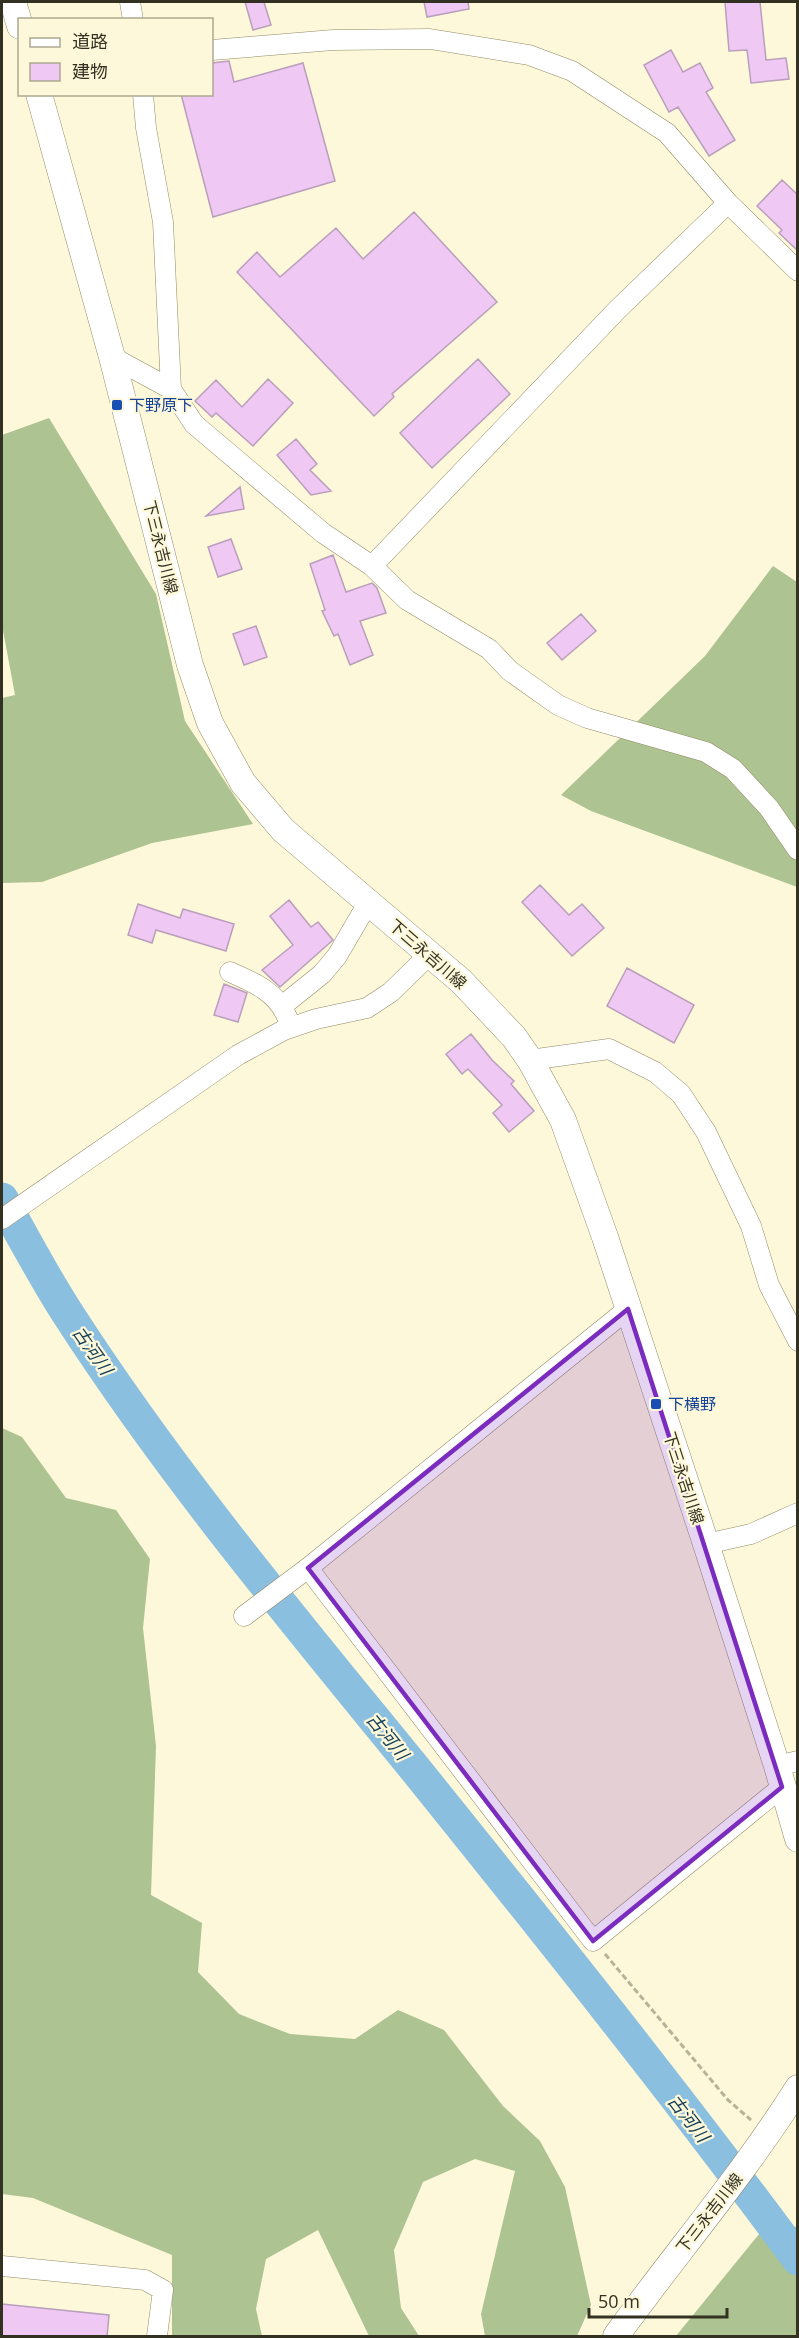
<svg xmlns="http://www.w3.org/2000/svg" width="799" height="2338" viewBox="0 0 799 2338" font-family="'Open Sans','Noto Sans JP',sans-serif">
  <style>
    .forest { fill: #adc391 }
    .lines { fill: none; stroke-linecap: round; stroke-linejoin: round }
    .river { stroke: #8abfdf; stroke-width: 33 }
    .building { fill: #efc8f3; stroke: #b99fbb; stroke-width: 1.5 }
    .minor-casing { stroke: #908a67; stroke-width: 21 }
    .major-casing { stroke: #908a67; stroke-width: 27 }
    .path { stroke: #b7b39a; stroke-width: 3; stroke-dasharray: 6 3; stroke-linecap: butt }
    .minor { stroke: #fff; stroke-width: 20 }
    .major { stroke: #fff; stroke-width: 26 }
    .marked { fill: #7b2cbf; fill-opacity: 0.2; stroke: #7b2cbf; stroke-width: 4.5; stroke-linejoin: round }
    .transit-dot { fill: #1a4fb4; stroke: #fef8da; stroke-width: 2 }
    .labels { text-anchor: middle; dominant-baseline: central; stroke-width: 4.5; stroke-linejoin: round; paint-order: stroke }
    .transit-label { font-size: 16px; fill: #164399; stroke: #fef8da; text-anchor: start }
    .street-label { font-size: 16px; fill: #333122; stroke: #fef8da }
    .water-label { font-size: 18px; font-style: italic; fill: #133e55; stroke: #fef8da }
  </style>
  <rect width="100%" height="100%" fill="#fef8da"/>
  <path class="forest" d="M49 418 156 594 185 721 253 824 152 843 42 882 2 883V698L15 695 2 625V435Z
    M773 566 797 582V887L591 811 561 795 705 656Z
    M2 1428 22 1437 66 1498 116 1510 150 1559 143 1628 156 1746 151 1895 202 1923 198 1972 239 2014 290 2034 355 2039 398 2010 444 2030 503 2106 540 2141 565 2187 591 2305 577 2336H485L481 2314 515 2171 475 2159 423 2182 394 2250 401 2308 419 2336H369L318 2230 266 2259 256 2309 262 2336H172V2255L33 2198 2 2194Z
    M768 2223 797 2227V2336H676Z"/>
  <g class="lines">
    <path class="river" d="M2 1199C23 1237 44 1277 68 1314 173 1477 298 1625 420 1775 548 1934 676 2094 798 2259"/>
  </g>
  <path class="building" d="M245 2H264L271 25 253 30Z
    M424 2H468L469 9 427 17Z
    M725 2H760L766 60 786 58 789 79 751 83 747 50 729 51Z
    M671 50 683 72 700 63 713 88 706 92 735 140 709 156 678 107 669 112 644 65Z
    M229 61 234 82 303 63 335 181 213 217 181 94H212V63Z
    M782 180 798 195V251L779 233 782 230 757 206Z
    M414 212 497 302 392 394 394 397 374 416 237 272 257 252 280 277 336 228 363 259Z
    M478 359 510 394 432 468 400 433Z
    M268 379 293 403 253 446 216 413 212 417 195 401 216 380 242 407Z
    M296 439 317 464 310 470 331 491 311 495 277 455Z
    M240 487 244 509 206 516Z
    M231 539 242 569 218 577 208 547Z
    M333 555 346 592 372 583 377 588 386 613 360 621 373 655 350 665 338 634 334 636 322 611 325 610 310 564Z
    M581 614 596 631 562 660 547 643Z
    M256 626 267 657 244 665 233 634Z
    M540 885 569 915 582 904 604 928 572 956 522 902Z
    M289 900 311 927 318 922 333 940 280 987 262 970 293 945 270 916Z
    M138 904 180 918 183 909 234 924 226 951 156 930 152 943 128 935Z
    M627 968 694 1005 674 1043 607 1006Z
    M224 984 247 993 238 1022 214 1015Z
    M471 1034 492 1060 514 1081 511 1084 534 1111 509 1132 493 1113 502 1105 468 1069 462 1074 446 1054Z
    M2 2304 109 2315 107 2337H2Z"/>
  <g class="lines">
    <g class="minor-casing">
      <path id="minor" d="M130 2 133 20
        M212 50 333 40 430 39 529 55 572 71 667 133 728 203 798 271
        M143 94 146 128 163 222 171 389
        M112 357 171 389 194 424 323 533 372 566 407 600 489 649 510 671 558 705 587 718 706 752 733 769 769 808 798 850
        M372 566 618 309 728 203
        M230 972C253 982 277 992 287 1017
        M282 1006 322 974 337 956 368 903
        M530 1060 609 1049 655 1072 681 1094 706 1132 751 1226 769 1285 798 1341
        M2 1219 238 1055 284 1030 316 1019 367 1008 391 992 430 954
        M706 1544 751 1534 798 1513
        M308 1568 593 1941 782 1787
        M244 1616 308 1568 628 1309
        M777 1766 798 1761
        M2 2266 145 2280 163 2290 157 2336"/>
    </g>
    <g class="major-casing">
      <path id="major" d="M13 2 20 26
        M39 94 112 357 190 665 210 723 243 783 283 830 461 981 514 1037 530 1060 563 1120 605 1237 706 1544 777 1766 798 1839
        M616 2336C676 2253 743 2175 798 2088"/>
    </g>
    <path class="path" d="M605 1954 728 2100 751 2120"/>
    <use href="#minor" class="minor"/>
    <use href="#major" class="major"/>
  </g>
  <path class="marked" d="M628 1309 782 1787 593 1941 308 1568Z"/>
  <g class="transit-dot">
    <rect x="111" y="399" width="12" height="12" rx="3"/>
    <rect x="650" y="1398" width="12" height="12" rx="3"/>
  </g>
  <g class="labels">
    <g class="transit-label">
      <text x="129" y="405">下野原下</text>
      <text x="668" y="1404">下横野</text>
    </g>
    <g class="street-label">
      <text transform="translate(161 547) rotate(76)">下三永吉川線</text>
      <text transform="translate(428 954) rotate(41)">下三永吉川線</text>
      <text transform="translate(684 1478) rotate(72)">下三永吉川線</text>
      <text transform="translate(709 2213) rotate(-52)">下三永吉川線</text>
    </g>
    <g class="water-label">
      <text transform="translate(93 1350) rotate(55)">古河川</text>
      <text transform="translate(388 1736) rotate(51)">古河川</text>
      <text transform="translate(689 2118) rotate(52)">古河川</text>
    </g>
  </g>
  <rect width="799" height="2338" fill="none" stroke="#333122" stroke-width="6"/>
  <rect x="18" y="18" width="195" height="78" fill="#fef8da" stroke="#ada890" stroke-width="1.5"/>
  <rect x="30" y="38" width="30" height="9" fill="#ffffff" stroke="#ada890" stroke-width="1.5"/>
  <text x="72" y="48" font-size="18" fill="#333122">道路</text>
  <rect x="30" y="63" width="30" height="18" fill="#efc8f3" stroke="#ada890" stroke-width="1.5"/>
  <text x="72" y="78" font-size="18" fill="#333122">建物</text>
  <path d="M589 2308v9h138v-9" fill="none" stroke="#333122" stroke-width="3"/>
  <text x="598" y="2308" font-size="18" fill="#333122" stroke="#fef8da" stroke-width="4.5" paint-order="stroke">50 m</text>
</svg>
